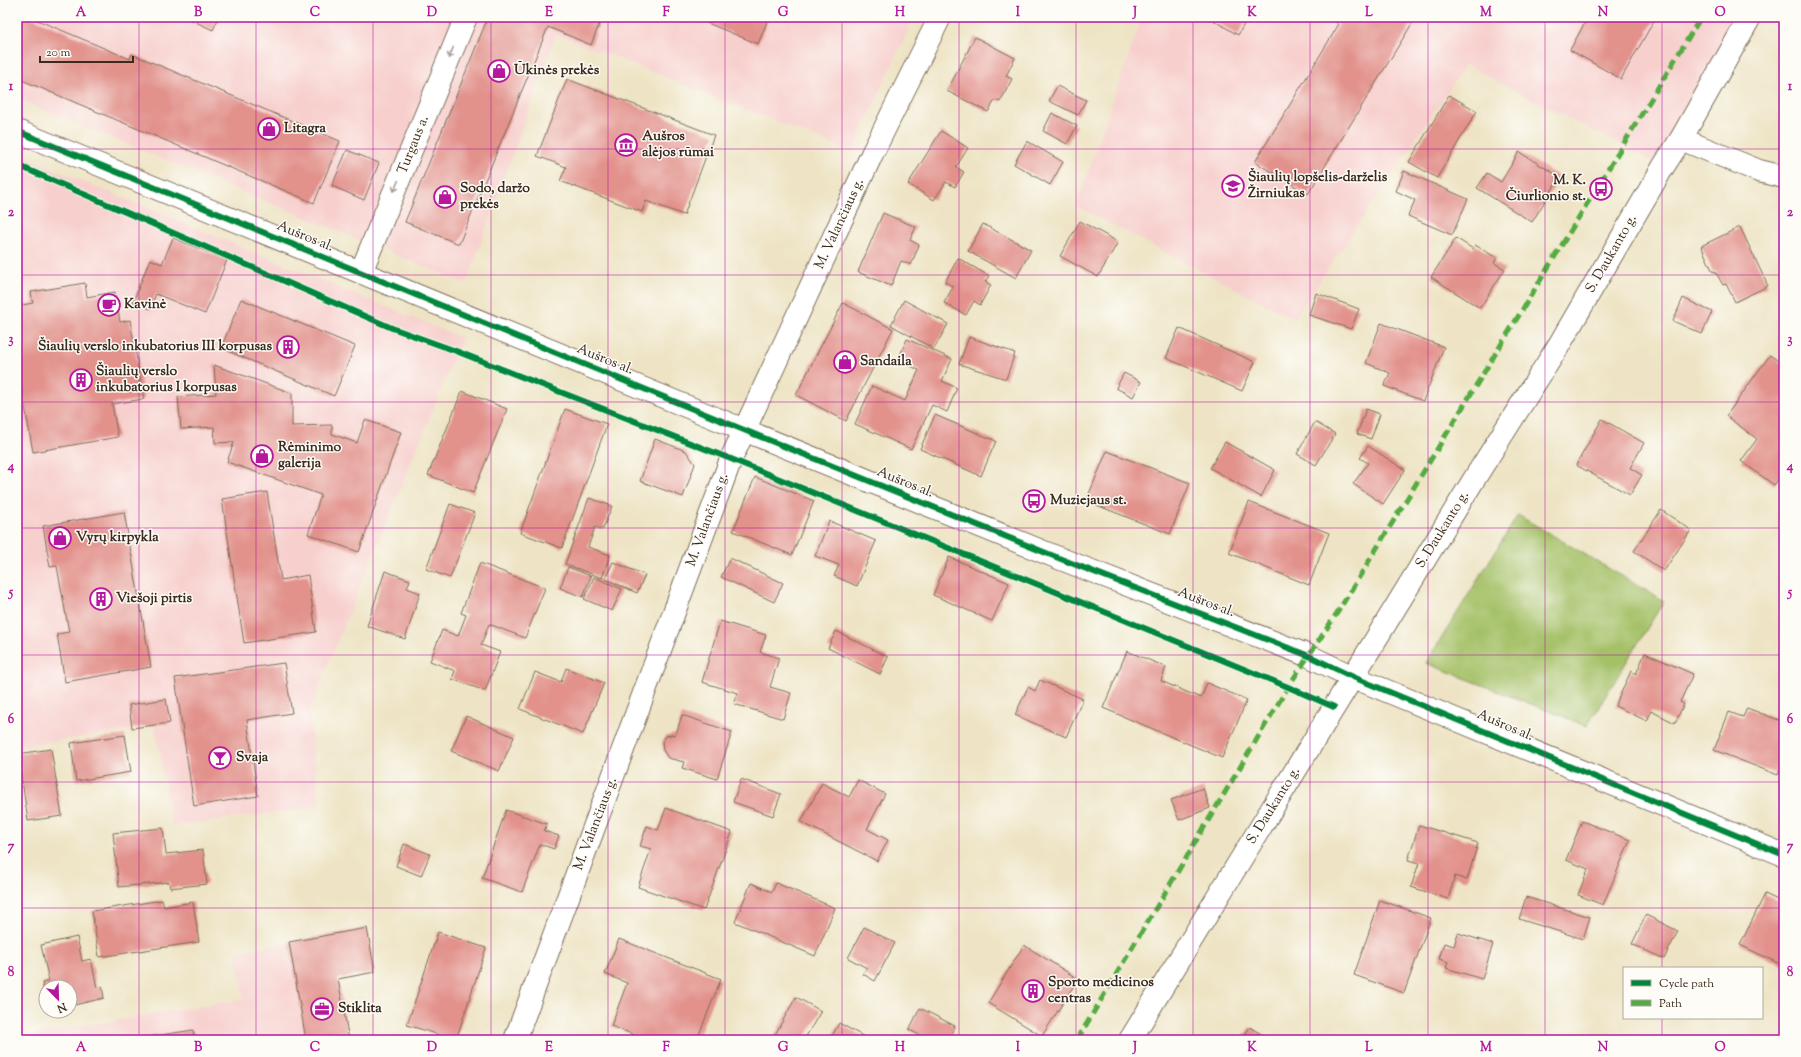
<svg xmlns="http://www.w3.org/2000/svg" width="1801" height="1057" viewBox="0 0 1801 1057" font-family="'Sorts Mill Goudy',serif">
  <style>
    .built { fill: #f7d0ce }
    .green { fill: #a5c168; stroke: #707643 }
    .building { fill: #e2918b }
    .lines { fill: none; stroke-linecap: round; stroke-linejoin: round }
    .street-casing { stroke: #7a6b58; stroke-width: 24 }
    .secondary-casing { stroke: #7a6b58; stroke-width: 24 }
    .street { stroke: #fff; stroke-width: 22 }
    .secondary { stroke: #fff; stroke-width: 22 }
    .quiet { stroke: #55ab43; stroke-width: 5; stroke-dasharray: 10 5; stroke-linecap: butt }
    .cycleway-casing { stroke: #fdfcf7; stroke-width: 8 }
    .cycleway { stroke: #00873e; stroke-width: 6 }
    .oneway { stroke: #a79f9a }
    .grid { fill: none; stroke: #b5179e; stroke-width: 1; stroke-opacity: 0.55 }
    .labels { text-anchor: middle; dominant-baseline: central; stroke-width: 3; stroke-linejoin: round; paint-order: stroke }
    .poi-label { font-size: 14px; font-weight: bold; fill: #3b2a1e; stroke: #fdfcf7; text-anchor: start }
    .street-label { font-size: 14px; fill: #3b2a1e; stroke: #fdfcf7 }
    .neatline { fill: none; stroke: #b5179e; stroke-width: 1.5 }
    .grid-label { font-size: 13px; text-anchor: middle; font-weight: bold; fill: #b5179e }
  </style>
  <rect width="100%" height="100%" fill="#fdfcf7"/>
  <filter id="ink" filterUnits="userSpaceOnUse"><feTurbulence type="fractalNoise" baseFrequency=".025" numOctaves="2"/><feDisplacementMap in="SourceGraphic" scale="8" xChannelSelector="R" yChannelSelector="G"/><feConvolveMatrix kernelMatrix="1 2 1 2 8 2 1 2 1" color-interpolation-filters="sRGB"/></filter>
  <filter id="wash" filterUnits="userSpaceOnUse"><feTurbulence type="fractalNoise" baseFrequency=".012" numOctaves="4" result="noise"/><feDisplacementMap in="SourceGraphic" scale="16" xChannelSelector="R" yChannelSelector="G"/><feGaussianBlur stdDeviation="0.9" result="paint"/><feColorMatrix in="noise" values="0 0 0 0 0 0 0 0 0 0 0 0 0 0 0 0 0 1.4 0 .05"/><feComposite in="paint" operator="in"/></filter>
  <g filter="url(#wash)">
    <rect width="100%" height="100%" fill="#eee4c5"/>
    <path class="built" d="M17 17H914L852 152 556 34 466 284 17 99Z
      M1142 17H1750L1663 167 1466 65 1294 319 1076 206Z
      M17 154 462 338 309 711 319 807 172 826 155 726 17 747Z
      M331 935 349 1040H17V1037L244 999 236 952Z"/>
    <path class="green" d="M1518 515 1664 601 1587 726 1426 663Z"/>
    <g id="blocks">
      <path class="building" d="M17 17H30L130 59 132 54 340 141 314 203 17 78Z
        M185 17H219L213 30Z
        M488 17H602L591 45 548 27 459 244 405 222Z
        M693 17H769L758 44Z
        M1208 17H1248L1238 35Z
        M1327 17H1416L1308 194 1255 162 1339 24Z
        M1588 17H1656L1621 79 1570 50Z
        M975 37 1015 58 1006 76 1012 79 1000 102 995 100 988 112 947 91Z
        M567 79 714 135 684 215 646 201 642 212 560 181 566 167 537 156Z
        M1057 86 1086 100 1078 115 1049 101Z
        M1449 95 1477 111 1437 178 1409 162Z
        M1052 113 1077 126 1067 144 1043 131Z
        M941 131 968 148 956 167 964 172 955 187 946 182 934 200 908 184Z
        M1027 141 1063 162 1050 185 1014 164Z
        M347 150 379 163 364 200 332 186Z
        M1519 152 1560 177 1532 222 1477 188 1487 173 1501 182Z
        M1404 171 1468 199 1452 235 1408 216 1415 200 1396 191Z
        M883 213 916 227 910 240 919 245 911 265 901 261 891 286 858 272Z
        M1080 221 1118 242 1098 277 1060 256Z
        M983 224 1031 250 1016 278 968 251Z
        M1740 227 1768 286 1735 302 1726 284 1723 285 1715 271 1713 272 1701 246Z
        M173 238 227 260 205 314 156 294 150 309 133 302 150 259 162 264Z
        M1456 238 1473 249 1475 245 1497 258 1494 263 1505 269 1480 308 1431 277Z
        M958 258 989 276 985 282 991 285 980 305 974 301 966 315 944 303 953 287 945 282Z
        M85 283 87 297 115 292 120 322 130 320 144 399 112 404 118 437 33 452 17 362V306L33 303 31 292Z
        M1316 293 1359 309 1351 329 1309 315Z
        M1683 298 1712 312 1702 334 1673 321Z
        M241 299 355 346 334 396 221 348Z
        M904 300 948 324 934 349 891 325Z
        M843 303 893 329 846 421 796 395Z
        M1381 323 1444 347 1423 401 1384 386 1390 373 1366 363Z
        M1179 328 1255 362 1242 391 1166 358Z
        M969 337 1015 353 1006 379 959 364Z
        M907 339 952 359 942 381 957 388 947 412 932 405 911 449 855 424 872 386 905 401 919 370 898 360Z
        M1770 355 1784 365V440L1782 443 1784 444V472L1774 485 1741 461 1757 439 1726 416Z
        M214 365 292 393V426L332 425V434L357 443 365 420 401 432 359 552 308 534 321 495 227 462 234 442 215 443 214 427 181 429 178 397 216 394Z
        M1124 373 1141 382 1133 397 1116 388Z
        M462 391 507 409 473 493 428 475Z
        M565 409 607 424 562 548 520 533Z
        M1366 409 1380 414 1371 439 1357 434Z
        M935 415 996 441 981 476 920 449Z
        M1602 419 1644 443 1630 468 1642 475 1630 495 1576 465Z
        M1315 422 1335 434 1316 465 1297 454Z
        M655 439 686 451 695 464 683 497 640 481Z
        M1225 442 1275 470 1261 497 1210 468Z
        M1368 446 1405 470 1383 504 1353 484 1368 463 1360 458Z
        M1107 451 1190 483 1170 534 1086 501Z
        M755 477 814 501 792 555 733 531Z
        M267 492 281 580 308 575 316 632 244 643 222 499Z
        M589 498 612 506 603 529 595 527 588 547 610 555 602 578 565 564Z
        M1249 502 1329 533 1309 585 1229 553Z
        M450 504 475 513 450 578 426 569Z
        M1661 510 1691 530 1664 571 1634 551Z
        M124 512 151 667 65 682 57 634 69 632 57 566 50 567 43 526Z
        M829 521 876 541 857 586 834 576 839 565 815 556Z
        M949 557 1009 583 992 621 933 595Z
        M730 558 783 583 774 602 721 577Z
        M613 562 645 575 637 593 605 579Z
        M480 563 545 588 525 638 489 624 481 645 500 652 485 691 452 679 455 671 430 661 442 630 458 636 466 615 461 613Z
        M568 567 591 576 583 597 560 588Z
        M385 571 410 580 407 588 420 593 405 639 367 626Z
        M594 577 622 589 612 611 584 599Z
        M720 621 766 635 760 652 779 658 770 687 791 693 783 719 734 704 738 693 702 682Z
        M836 631 888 657 880 674 828 648Z
        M1127 651 1166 667 1161 681 1201 698 1207 683 1247 700 1222 758 1103 708Z
        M1645 653 1693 674 1680 702 1684 704 1675 723 1651 711 1647 721 1615 706 1631 671 1636 674Z
        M284 663 292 713 247 720 258 796 194 806 175 678Z
        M566 668 604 683 583 734 520 709 535 672 561 682Z
        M1040 680 1083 699 1066 737 1015 715 1028 687 1035 691Z
        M166 699 170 723 132 728 129 705Z
        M1747 708 1784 722V759L1778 775 1714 750 1729 712 1743 717Z
        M682 715 732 732 717 779 682 768 684 762 668 758 663 750 662 742 666 736 676 734Z
        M466 716 514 737 499 771 451 751Z
        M125 735 131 772 76 781 71 743Z
        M51 749 62 816 28 821 18 754Z
        M741 779 781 794 773 816 733 802Z
        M858 780 885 794 867 829 888 840 877 861 801 822 822 783 849 797Z
        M1203 788 1210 808 1179 820 1171 800Z
        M666 808 732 832 704 910 638 887 651 849 640 846 647 826 658 830Z
        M506 810 547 824 544 831 559 836 554 849 540 844 522 892 482 878Z
        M1582 821 1630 840 1603 905 1578 895 1588 869 1566 860Z
        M1419 825 1478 843 1467 880 1455 876 1448 899 1411 887 1419 863 1408 860Z
        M163 828 166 854 203 850 207 884 170 888 169 882 119 887 113 833Z
        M404 844 430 854 421 876 396 866Z
        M751 883 772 892 776 883 835 908 815 956 735 922Z
        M1765 894 1784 903V966L1740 945Z
        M1526 897 1590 917 1583 939 1519 919Z
        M162 900 164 907 193 902 199 942 99 957 92 911Z
        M1380 900 1431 918 1404 993 1354 975Z
        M1646 915 1678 931 1664 959 1632 944Z
        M864 927 895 943 875 981 863 974 867 968 848 958Z
        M367 928 375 972 338 979 349 1040H306L289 942Z
        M438 932 486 948 456 1040 407 1025Z
        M1458 933 1493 944 1482 979 1446 968 1448 962 1439 959 1444 943 1454 946Z
        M77 937 82 961 91 959 97 988 102 986 104 998 70 1006V987H46L45 997 42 983 49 981 41 945Z
        M619 939 721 979 697 1040H648L611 1026 627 983 605 974Z
        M1024 945 1078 979 1042 1036 988 1003Z
        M796 997 821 1011 804 1040H772Z
        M920 1008 955 1026 948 1040H930L909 1030Z
        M839 1023 870 1040H830Z
        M1250 1027 1270 1040H1241Z
        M193 1030 195 1040H136V1039Z"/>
    </g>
  </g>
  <g filter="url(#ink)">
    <use href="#blocks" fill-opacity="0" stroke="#7a6b58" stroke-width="1"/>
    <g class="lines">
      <g class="street-casing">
        <path id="street" d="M17 131 744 430 1061 559 1309 656 1353 677 1784 855
          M1681 139 1759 171 1784 177
          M361 272 466 17
          M515 1040 731 459 872 154 940 17"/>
      </g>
      <g class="secondary-casing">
        <path id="secondary" d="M1130 1040 1476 476 1559 345 1663 167 1681 139 1750 17"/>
      </g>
      <use href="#street" class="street"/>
      <use href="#secondary" class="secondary"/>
      <path class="quiet" d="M1077 1040 1288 687 1339 610 1701 17"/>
      <g class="cycleway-casing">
        <path id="cycleway" d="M17 131 744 430 1061 559 1309 656 1353 677 1784 855
          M17 165 392 328 456 351 731 459 1288 687 1334 707"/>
      </g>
      <use href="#cycleway" class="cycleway"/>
    </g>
    <defs><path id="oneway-shaft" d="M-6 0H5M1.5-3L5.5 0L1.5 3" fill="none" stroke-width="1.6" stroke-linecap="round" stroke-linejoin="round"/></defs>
    <g class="oneway">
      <use href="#oneway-shaft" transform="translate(451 53) rotate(112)"/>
      <use href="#oneway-shaft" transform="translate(396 186) rotate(113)"/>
    </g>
  </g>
  <path class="grid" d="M139 17V1040M256 17V1040M373 17V1040M491 17V1040M608 17V1040M725 17V1040M842 17V1040M959 17V1040M1076 17V1040M1193 17V1040M1310 17V1040M1428 17V1040M1545 17V1040M1662 17V968M17 149H1784M17 275H1784M17 402H1784M17 528H1784M17 655H1784M17 782H1784M17 908H1784M1662 1018V1040"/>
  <defs>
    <g id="shop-ring" transform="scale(1.15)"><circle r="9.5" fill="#fdfcf7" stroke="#b5179e" stroke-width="1.5"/><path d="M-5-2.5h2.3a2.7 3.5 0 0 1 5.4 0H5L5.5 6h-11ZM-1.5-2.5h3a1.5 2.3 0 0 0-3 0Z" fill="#b5179e"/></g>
    <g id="museum-ring" transform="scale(1.15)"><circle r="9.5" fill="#fdfcf7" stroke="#b5179e" stroke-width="1.5"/><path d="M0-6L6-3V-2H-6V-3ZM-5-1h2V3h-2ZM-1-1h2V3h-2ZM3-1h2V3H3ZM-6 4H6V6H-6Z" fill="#b5179e"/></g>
    <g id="school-ring" transform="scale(1.15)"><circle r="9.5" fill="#fdfcf7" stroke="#b5179e" stroke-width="1.5"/><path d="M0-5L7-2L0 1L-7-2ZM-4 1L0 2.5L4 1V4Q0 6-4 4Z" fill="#b5179e"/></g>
    <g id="bus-ring" transform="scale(1.15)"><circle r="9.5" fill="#fdfcf7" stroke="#b5179e" stroke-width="1.5"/><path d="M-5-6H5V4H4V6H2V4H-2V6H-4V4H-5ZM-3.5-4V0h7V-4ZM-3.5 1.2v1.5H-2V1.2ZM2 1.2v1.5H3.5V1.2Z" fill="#b5179e"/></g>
    <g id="cafe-ring" transform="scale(1.15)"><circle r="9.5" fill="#fdfcf7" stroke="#b5179e" stroke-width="1.5"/><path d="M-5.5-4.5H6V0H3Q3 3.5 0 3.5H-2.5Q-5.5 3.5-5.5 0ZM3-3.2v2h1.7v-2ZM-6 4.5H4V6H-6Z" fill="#b5179e"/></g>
    <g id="building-ring" transform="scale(1.15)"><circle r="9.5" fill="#fdfcf7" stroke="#b5179e" stroke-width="1.5"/><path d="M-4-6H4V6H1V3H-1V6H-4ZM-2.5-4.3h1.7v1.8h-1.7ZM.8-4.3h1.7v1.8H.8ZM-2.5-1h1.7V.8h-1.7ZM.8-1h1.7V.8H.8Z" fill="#b5179e"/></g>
    <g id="bar-ring" transform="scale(1.15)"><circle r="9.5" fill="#fdfcf7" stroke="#b5179e" stroke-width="1.5"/><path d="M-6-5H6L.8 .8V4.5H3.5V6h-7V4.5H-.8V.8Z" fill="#b5179e"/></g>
    <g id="office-ring" transform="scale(1.15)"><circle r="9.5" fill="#fdfcf7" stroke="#b5179e" stroke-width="1.5"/><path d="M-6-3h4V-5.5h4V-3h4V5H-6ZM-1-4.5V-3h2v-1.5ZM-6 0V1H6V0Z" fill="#b5179e"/></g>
  </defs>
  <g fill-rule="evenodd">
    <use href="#shop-ring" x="499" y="71"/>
    <use href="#shop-ring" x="269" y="129"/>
    <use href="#museum-ring" x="626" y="145"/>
    <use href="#school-ring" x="1233" y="186"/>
    <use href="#bus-ring" x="1601" y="189"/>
    <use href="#shop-ring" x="445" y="197"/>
    <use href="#cafe-ring" x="109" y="305"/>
    <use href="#building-ring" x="288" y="347"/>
    <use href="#shop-ring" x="845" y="362"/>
    <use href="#building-ring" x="81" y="380"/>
    <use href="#shop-ring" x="262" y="456"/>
    <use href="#bus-ring" x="1034" y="501"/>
    <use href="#shop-ring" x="60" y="538"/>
    <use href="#building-ring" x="101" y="599"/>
    <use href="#bar-ring" x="220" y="758"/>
    <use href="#building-ring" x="1033" y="991"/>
    <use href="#office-ring" x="322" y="1009"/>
  </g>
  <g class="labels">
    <g class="poi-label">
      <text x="514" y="71">Ūkinės prekės</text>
      <text x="284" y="129">Litagra</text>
      <text x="642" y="137">Aušros<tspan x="642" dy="16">alėjos rūmai</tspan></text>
      <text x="1248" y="178">Šiaulių lopšelis-darželis<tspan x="1248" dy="16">Žirniukas</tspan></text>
      <text x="1586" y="181" text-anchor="end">M. K.<tspan x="1586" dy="16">Čiurlionio st.</tspan></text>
      <text x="460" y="189">Sodo, daržo<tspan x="460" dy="16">prekės</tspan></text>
      <text x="124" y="305">Kavinė</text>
      <text x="272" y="347" text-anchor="end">Šiaulių verslo inkubatorius III korpusas</text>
      <text x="860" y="362">Sandaila</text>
      <text x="96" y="372">Šiaulių verslo<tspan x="96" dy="16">inkubatorius I korpusas</tspan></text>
      <text x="278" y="448">Rėminimo<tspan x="278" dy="16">galerija</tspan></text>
      <text x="1050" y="501">Muziejaus st.</text>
      <text x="76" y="538">Vyrų kirpykla</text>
      <text x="116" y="599">Viešoji pirtis</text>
      <text x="236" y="758">Svaja</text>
      <text x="1048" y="983">Sporto medicinos<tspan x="1048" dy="16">centras</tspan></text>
      <text x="338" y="1009">Stiklita</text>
    </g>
    <g class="street-label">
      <text transform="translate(414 145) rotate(-68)">Turgaus a.</text>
      <text transform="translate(840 224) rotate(-65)">M. Valančiaus g.</text>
      <text transform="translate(305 237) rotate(22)">Aušros al.</text>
      <text transform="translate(1612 254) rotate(-60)">S. Daukanto g.</text>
      <text transform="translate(605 360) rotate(22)">Aušros al.</text>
      <text transform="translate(905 483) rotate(22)">Aušros al.</text>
      <text transform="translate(708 520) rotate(-70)">M. Valančiaus g.</text>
      <text transform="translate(1443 530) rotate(-58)">S. Daukanto g.</text>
      <text transform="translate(1206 603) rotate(21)">Aušros al.</text>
      <text transform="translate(1505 726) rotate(23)">Aušros al.</text>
      <text transform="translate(1274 806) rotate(-58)">S. Daukanto g.</text>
      <text transform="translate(596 824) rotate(-69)">M. Valančiaus g.</text>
    </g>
  </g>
  <rect width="1801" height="1057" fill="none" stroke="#fdfcf7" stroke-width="44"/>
  <rect x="1623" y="967" width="140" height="52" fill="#fdfcf7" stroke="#afa8a0"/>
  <rect x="1631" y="980" width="20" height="6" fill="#00873e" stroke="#afa8a0"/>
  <text x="1659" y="987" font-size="12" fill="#3b2a1e">Cycle path</text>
  <rect x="1631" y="1000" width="20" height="6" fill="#55ab43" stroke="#afa8a0"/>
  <text x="1659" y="1007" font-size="12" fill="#3b2a1e">Path</text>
  <g transform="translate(58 999) rotate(157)"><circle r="19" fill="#fdfcf7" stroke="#afa8a0"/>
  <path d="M0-3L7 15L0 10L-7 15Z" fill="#b5179e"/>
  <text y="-6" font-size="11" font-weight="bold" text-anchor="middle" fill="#3b2a1e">N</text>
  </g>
  <path d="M40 56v6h93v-6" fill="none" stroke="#3b2a1e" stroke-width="2"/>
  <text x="46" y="56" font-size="12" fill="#3b2a1e" stroke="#fdfcf7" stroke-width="3" paint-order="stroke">20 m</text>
  <rect x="22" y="22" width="1757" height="1013" class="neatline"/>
  <g class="grid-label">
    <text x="81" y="16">A</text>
    <text x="198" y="16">B</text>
    <text x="315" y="16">C</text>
    <text x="432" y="16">D</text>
    <text x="549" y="16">E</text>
    <text x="666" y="16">F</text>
    <text x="783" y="16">G</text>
    <text x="900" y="16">H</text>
    <text x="1018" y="16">I</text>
    <text x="1135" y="16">J</text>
    <text x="1252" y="16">K</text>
    <text x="1369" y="16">L</text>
    <text x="1486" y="16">M</text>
    <text x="1603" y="16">N</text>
    <text x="1720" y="16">O</text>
    <text x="11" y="90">1</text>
    <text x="1790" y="90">1</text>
    <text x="11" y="216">2</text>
    <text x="1790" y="216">2</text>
    <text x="11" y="343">3</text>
    <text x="1790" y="343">3</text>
    <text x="11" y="470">4</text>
    <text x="1790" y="470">4</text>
    <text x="11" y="596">5</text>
    <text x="1790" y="596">5</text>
    <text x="11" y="723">6</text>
    <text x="1790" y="723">6</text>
    <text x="11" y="850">7</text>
    <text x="1790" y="850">7</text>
    <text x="11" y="976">8</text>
    <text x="1790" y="976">8</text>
    <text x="81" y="1051">A</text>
    <text x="198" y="1051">B</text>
    <text x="315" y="1051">C</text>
    <text x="432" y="1051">D</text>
    <text x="549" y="1051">E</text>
    <text x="666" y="1051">F</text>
    <text x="783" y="1051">G</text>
    <text x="900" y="1051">H</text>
    <text x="1018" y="1051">I</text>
    <text x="1135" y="1051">J</text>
    <text x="1252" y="1051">K</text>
    <text x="1369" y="1051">L</text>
    <text x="1486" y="1051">M</text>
    <text x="1603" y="1051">N</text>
    <text x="1720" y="1051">O</text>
  </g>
</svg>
